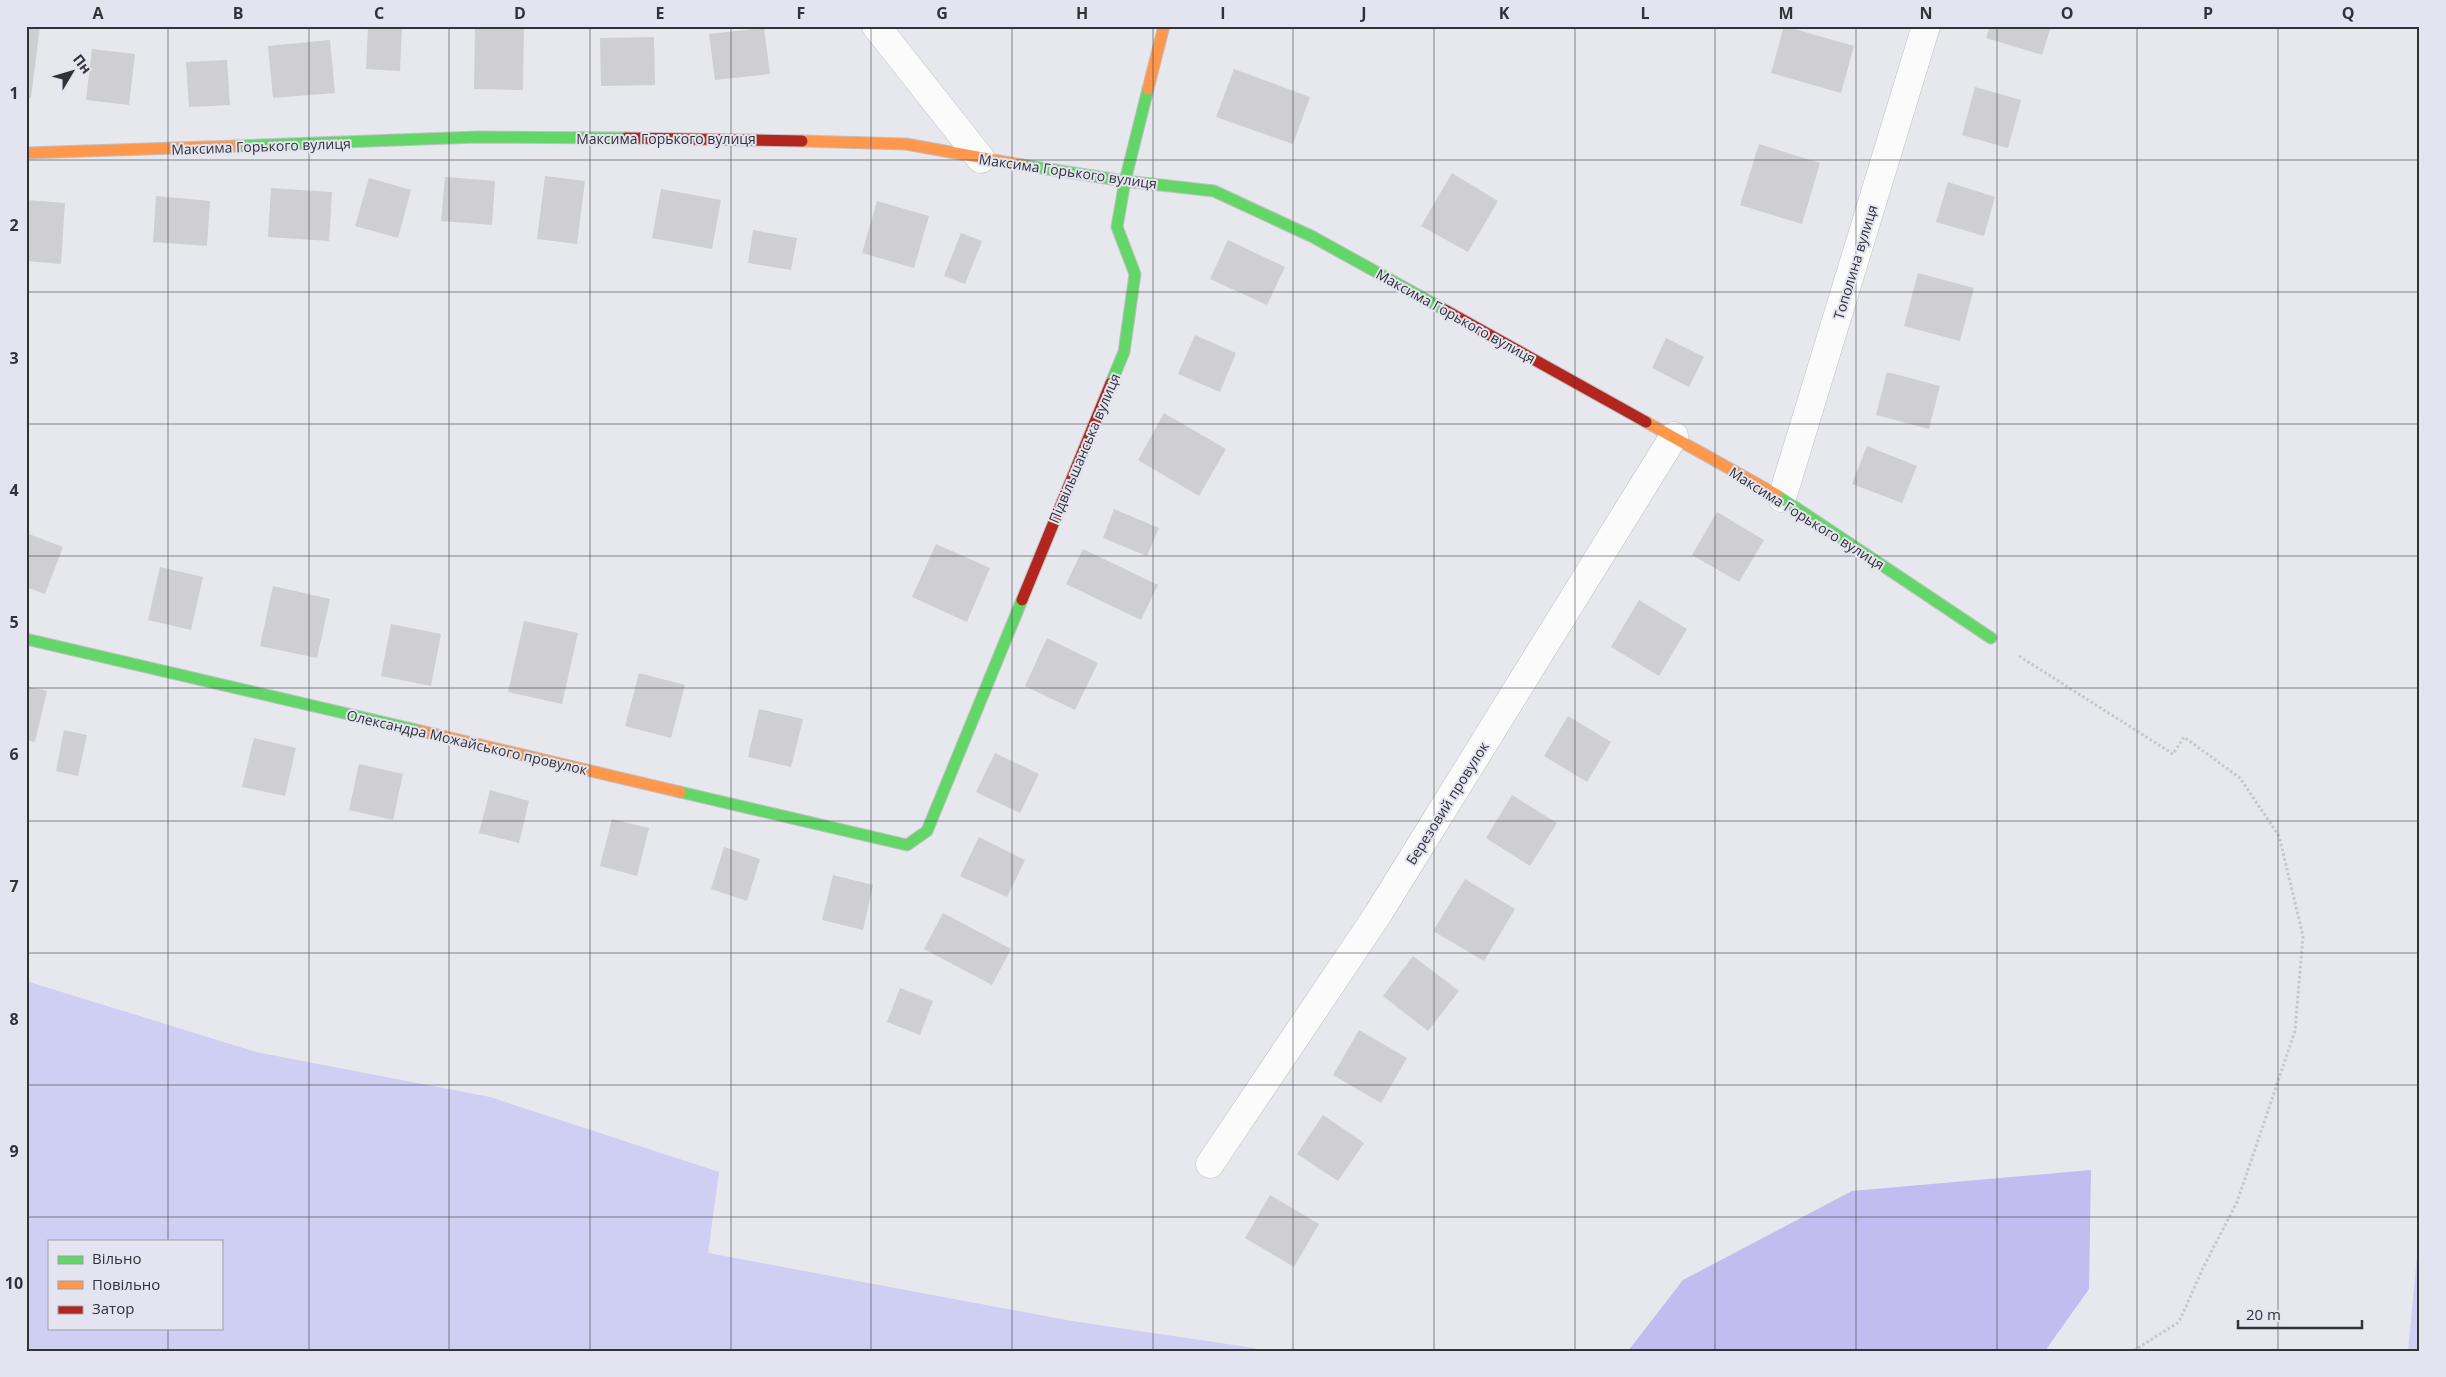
<svg xmlns="http://www.w3.org/2000/svg" width="2446" height="1377" viewBox="0 0 2446 1377" font-family="'Open Sans',sans-serif">
  <style>
    .green { fill: #cfcef3; fill-rule: evenodd }
    .forest { fill: #c1bdf0 }
    .building { fill: #ceced3 }
    .lines { fill: none; stroke-linecap: round; stroke-linejoin: round }
    .street-casing { stroke: #c1c0c6; stroke-width: 29 }
    .fast-casing { stroke: #c1c0c6; stroke-width: 13 }
    .slow-casing { stroke: #c1c0c6; stroke-width: 13 }
    .jam-casing { stroke: #c1c0c6; stroke-width: 13 }
    .path { stroke: #c7c7ca; stroke-width: 3; stroke-dasharray: 2.5 2.5; stroke-linecap: butt }
    .street { stroke: #fbfbfc; stroke-width: 28 }
    .fast { stroke: #63d668; stroke-width: 11 }
    .slow { stroke: #ff974d; stroke-width: 11 }
    .jam { stroke: #b3261e; stroke-width: 11 }
    .grid { fill: none; stroke: #323237; stroke-width: 1; stroke-opacity: 0.55 }
    .labels { text-anchor: middle; dominant-baseline: central; stroke-width: 4; stroke-linejoin: round; paint-order: stroke }
    .street-label { font-size: 14px; fill: #323237; stroke: #e4e4f1 }
    .neatline { fill: none; stroke: #323237; stroke-width: 2 }
    .grid-label { font-size: 16px; text-anchor: middle; font-weight: bold; fill: #323237 }
  </style>
  <rect width="100%" height="100%" fill="#e7e7ee"/>
  <path class="green" d="M26 981 256 1052 490 1097 719 1172 708 1253 1072 1321 1254 1348 1259 1351H26ZM49 1241H221V1328H49Z
    M2420 1256V1351H2408L2417 1257Z"/>
  <path class="forest" d="M2091 1170 2089 1289 2045 1351H1628L1683 1280 1852 1191Z"/>
  <path class="building" d="M26 26H40L31 98 26 97Z
    M368 26H402L400 71 366 69Z
    M475 26H524L523 90 474 89Z
    M1784 26 1854 46 1841 93 1771 73Z
    M1990 26H2051L2042 55 1986 38Z
    M764 28 770 74 715 80 709 34Z
    M654 37 655 85 601 86 600 38Z
    M330 40 335 93 273 98 268 46Z
    M92 49 135 54 129 105 86 100Z
    M227 60 230 105 189 107 186 62Z
    M1234 69 1310 97 1293 144 1216 117Z
    M1975 87 2021 100 2008 148 1962 135Z
    M1759 144 1820 163 1802 224 1740 205Z
    M1452 173 1498 201 1468 252 1421 226Z
    M545 176 585 181 577 244 537 239Z
    M445 177 495 181 492 225 441 221Z
    M369 178 411 190 398 238 355 226Z
    M1948 182 1995 197 1984 236 1936 222Z
    M271 188 332 192 329 241 268 237Z
    M661 189 721 200 712 249 652 238Z
    M156 196 210 201 207 246 153 242Z
    M26 200 65 203 61 264 26 261Z
    M877 201 929 216 914 268 862 253Z
    M753 230 797 238 791 270 748 263Z
    M961 233 982 241 965 284 944 276Z
    M1228 240 1285 267 1267 305 1210 279Z
    M1918 273 1974 288 1960 341 1904 326Z
    M1195 335 1236 353 1220 392 1178 374Z
    M1666 338 1704 357 1689 387 1652 368Z
    M1887 372 1940 386 1929 429 1876 415Z
    M1164 413 1226 449 1199 496 1138 460Z
    M1867 446 1917 466 1902 503 1852 484Z
    M1114 509 1159 528 1147 556 1103 538Z
    M1717 512 1764 540 1739 582 1692 555Z
    M26 533 63 547 45 594 26 587Z
    M936 544 990 568 967 622 912 597Z
    M1083 549 1158 585 1141 620 1066 584Z
    M160 567 203 577 191 630 148 620Z
    M273 586 330 599 317 658 260 646Z
    M1639 600 1687 629 1659 676 1611 647Z
    M524 621 578 633 562 704 508 692Z
    M391 624 441 634 431 686 381 676Z
    M1047 638 1098 663 1075 710 1025 686Z
    M639 673 685 685 671 738 625 726Z
    M26 686 47 691 35 742 26 740Z
    M759 709 803 719 791 767 748 757Z
    M1568 716 1611 742 1587 782 1544 756Z
    M64 730 87 735 78 776 56 771Z
    M254 738 296 748 285 796 242 787Z
    M995 753 1039 774 1020 813 976 792Z
    M359 764 403 774 393 820 349 810Z
    M490 790 529 801 519 843 479 833Z
    M1512 795 1557 823 1530 866 1486 838Z
    M612 819 649 828 637 876 600 866Z
    M979 837 1025 860 1007 897 960 876Z
    M724 847 760 859 747 901 711 889Z
    M833 875 873 885 863 930 822 920Z
    M1465 879 1515 909 1484 961 1433 931Z
    M943 913 1011 949 992 985 924 949Z
    M1413 956 1459 991 1428 1031 1383 996Z
    M900 988 933 1001 920 1035 887 1022Z
    M1359 1030 1407 1058 1381 1103 1333 1075Z
    M1323 1115 1364 1143 1338 1181 1297 1154Z
    M1270 1195 1319 1224 1294 1267 1245 1238Z"/>
  <g class="lines">
    <g class="street-casing">
      <path id="street" d="M876 26 981 159
        M1782 498 1926 26
        M1210 1164 1378 914 1674 436"/>
    </g>
    <g class="fast-casing">
      <path id="fast" d="M236 146 478 137 626 138
        M1022 165 1125 181 1214 191 1313 237 1445 310
        M1111 383 1124 352 1135 274 1117 227 1125 181 1148 89
        M1777 495 1991 638
        M26 639 421 731
        M680 792 907 845 927 831 1022 600"/>
    </g>
    <g class="slow-casing">
      <path id="slow" d="M1148 89 1164 26
        M802 141 906 144 1022 165
        M26 153 236 146
        M1646 422 1777 495
        M421 731 680 792"/>
    </g>
    <g class="jam-casing">
      <path id="jam" d="M626 138 802 141
        M1445 310 1646 422
        M1022 600 1111 383"/>
    </g>
    <path class="path" d="M2019 656 2173 754 2184 737 2240 778 2279 836 2303 936 2295 1031 2237 1202 2203 1268 2179 1322 2133 1351"/>
    <use href="#street" class="street"/>
    <use href="#fast" class="fast"/>
    <use href="#slow" class="slow"/>
    <use href="#jam" class="jam"/>
  </g>
  <path class="grid" d="M168 26V1241M309 26V1351M449 26V1351M590 26V1351M731 26V1351M871 26V1351M1012 26V1351M1153 26V1351M1293 26V1351M1434 26V1351M1575 26V1351M1715 26V1351M1856 26V1351M1997 26V1351M2137 26V1351M2278 26V1351M26 160H2420M26 292H2420M26 424H2420M26 556H2420M26 688H2420M26 821H2420M26 953H2420M26 1085H2420M26 1217H2420M168 1328V1351"/>
  <g class="labels">
    <g class="street-label">
      <text x="666" y="138">Максима Горького вулиця</text>
      <text transform="translate(261 146) rotate(-2)">Максима Горького вулиця</text>
      <text transform="translate(1068 171) rotate(8)">Максима Горького вулиця</text>
      <text transform="translate(1855 262) rotate(-73)">Тополина вулиця</text>
      <text transform="translate(1456 316) rotate(29)">Максима Горького вулиця</text>
      <text transform="translate(1084 448) rotate(-67)">Підвільшанська вулиця</text>
      <text transform="translate(1807 518) rotate(32)">Максима Горького вулиця</text>
      <text transform="translate(467 742) rotate(13)">Олександра Можайського провулок</text>
      <text transform="translate(1447 803) rotate(-58)">Березовий провулок</text>
    </g>
  </g>
  <rect width="2446" height="1377" fill="none" stroke="#e4e4f1" stroke-width="55"/>
  <rect x="48" y="1240" width="175" height="90" fill="#e4e4f1" stroke="#9d9da7"/>
  <rect x="58" y="1256" width="25" height="8" fill="#63d668" stroke="#9d9da7"/>
  <text x="92" y="1264" font-size="15" fill="#323237">Вільно</text>
  <rect x="58" y="1281" width="25" height="8" fill="#ff974d" stroke="#9d9da7"/>
  <text x="92" y="1290" font-size="15" fill="#323237">Повільно</text>
  <rect x="58" y="1306" width="25" height="8" fill="#b3261e" stroke="#9d9da7"/>
  <text x="92" y="1314" font-size="15" fill="#323237">Затор</text>
  <g transform="translate(72 72) rotate(52)" stroke="#e4e4f1" stroke-width="4" paint-order="stroke">
  <path d="M0-4L9 19L0 12L-9 19Z" fill="#323237"/>
  <text y="-8" font-size="14" font-weight="bold" text-anchor="middle" fill="#323237">Пн</text>
  </g>
  <path d="M2238 1320v8h124v-8" fill="none" stroke="#323237" stroke-width="2.5"/>
  <text x="2246" y="1320" font-size="15" fill="#323237" stroke="#e4e4f1" stroke-width="4" paint-order="stroke">20 m</text>
  <rect x="28" y="28" width="2390" height="1322" class="neatline"/>
  <g class="grid-label">
    <text x="98" y="19">A</text>
    <text x="238" y="19">B</text>
    <text x="379" y="19">C</text>
    <text x="520" y="19">D</text>
    <text x="660" y="19">E</text>
    <text x="801" y="19">F</text>
    <text x="942" y="19">G</text>
    <text x="1082" y="19">H</text>
    <text x="1223" y="19">I</text>
    <text x="1364" y="19">J</text>
    <text x="1504" y="19">K</text>
    <text x="1645" y="19">L</text>
    <text x="1786" y="19">M</text>
    <text x="1926" y="19">N</text>
    <text x="2067" y="19">O</text>
    <text x="2208" y="19">P</text>
    <text x="2348" y="19">Q</text>
    <text x="14" y="99">1</text>
    <text x="14" y="231">2</text>
    <text x="14" y="364">3</text>
    <text x="14" y="496">4</text>
    <text x="14" y="628">5</text>
    <text x="14" y="760">6</text>
    <text x="14" y="892">7</text>
    <text x="14" y="1025">8</text>
    <text x="14" y="1157">9</text>
    <text x="14" y="1289">10</text>
  </g>
</svg>
